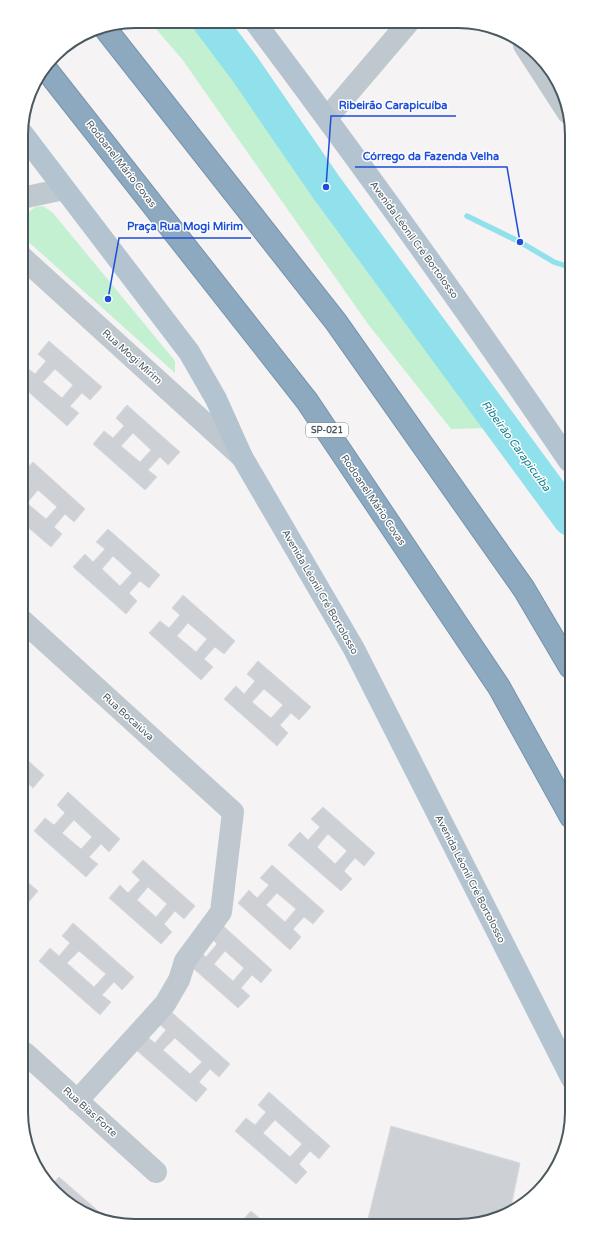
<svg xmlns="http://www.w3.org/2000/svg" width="593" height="1247" viewBox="0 0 593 1247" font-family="'Varela Round',sans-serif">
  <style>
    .green { fill: #c3f0d1 }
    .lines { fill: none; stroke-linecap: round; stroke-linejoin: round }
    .stream { stroke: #91e1ec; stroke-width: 5.5 }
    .river { stroke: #91e1ec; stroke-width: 34 }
    .building { fill: #cdd0d5; stroke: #d7d9de; fill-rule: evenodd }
    .highway-casing { stroke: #7794ac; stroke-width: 24 }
    .minor { stroke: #bec8ce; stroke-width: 22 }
    .major { stroke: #b3c4d0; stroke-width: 22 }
    .highway { stroke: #8ca9c0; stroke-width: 22 }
    .labels { text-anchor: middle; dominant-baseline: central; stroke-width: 3; stroke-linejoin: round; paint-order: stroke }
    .shield { fill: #fff; stroke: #808a90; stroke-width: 1 }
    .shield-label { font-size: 9px; font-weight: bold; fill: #4a5860 }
    .street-label { font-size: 10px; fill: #4a5860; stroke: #fff }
    .water-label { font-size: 11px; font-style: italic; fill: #0f7f8f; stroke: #fff }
    .rim { fill: none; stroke: #4a5860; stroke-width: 2 }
    .leader { fill: none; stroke: #1d4ed8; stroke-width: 1.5 }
    .callout-dot { fill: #1d4ed8; stroke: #fff; stroke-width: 1.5 }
    .callout-label { font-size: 11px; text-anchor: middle; font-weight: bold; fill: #1d4ed8; stroke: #fff; stroke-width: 3; stroke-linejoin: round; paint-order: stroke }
  </style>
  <rect width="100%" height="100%" fill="#f5f3f3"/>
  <path class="green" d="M149 21H201L489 428 451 429 368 324 182 59Z
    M43 206 53 213 175 361V373L22 236V218L35 207Z"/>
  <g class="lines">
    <path class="stream" d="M467 216 520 242 554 262 569 267"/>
    <path class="river" d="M209 21 245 69 326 187 570 519"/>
  </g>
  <path class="building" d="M49 341 102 387 90 400 82 393 70 406 79 413 67 426 23 387V371L26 367 35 374 46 361 38 354ZM55 369 73 385 62 398 43 382Z
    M127 405 180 452 168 465 160 457 148 470 157 477 145 490 93 444 104 431 113 438 124 426 116 418ZM133 433 151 450 140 462 121 446Z
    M33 462 85 509 74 522 65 514 54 527 62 534 51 547 23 523V490L30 482 23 477V473ZM38 490 57 507 46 519 27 503Z
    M108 529 160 575 149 588 140 581 129 593 137 601 126 614 73 567 85 554 93 562 105 549 96 542ZM113 556 132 573 120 586 102 569Z
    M183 595 235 641 224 654 215 647 204 659 213 667 201 680 149 633 160 621 169 628 180 615 172 608ZM188 623 207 639 196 652 177 636Z
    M258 661 311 707 299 720 291 713 280 725 288 733 277 746 224 699 236 686 244 694 255 681 247 674ZM264 689 283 705 271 718 252 702Z
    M24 757 44 775 33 788 24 780Z
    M68 792 120 839 109 852 101 844 89 857 98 864 86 877 34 831 45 818 54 825 65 813 57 805ZM74 820 92 837 81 849 62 833Z
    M323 807 375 853 364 866 355 858 344 871 352 879 341 891 288 845 300 832 308 840 320 827 311 819ZM328 834 347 851 335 864 317 847Z
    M143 860 195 906 184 919 175 911 164 924 172 932 161 944 109 898 120 885 128 893 140 880 132 872ZM148 887 167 904 156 917 137 900Z
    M272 865 324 911 313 924 304 917 293 929 301 937 290 950 238 903 249 890 257 898 269 885 260 878ZM277 893 296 909 285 922 266 905Z
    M24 879 38 891 27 904 24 902Z
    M73 923 134 977 122 990 114 982 102 995 111 1002 100 1015 39 961 50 948 59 956 70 943 62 936ZM79 951 106 974 94 987 67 963Z
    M220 923 272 970 261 983 252 975 241 988 250 996 238 1008 186 962 197 949 206 957 217 944 209 936ZM225 951 244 968 233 981 214 964Z
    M169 1010 230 1064 219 1077 210 1069 199 1082 207 1089 196 1102 135 1049 146 1036 155 1043 166 1030 158 1023ZM175 1038 202 1062 190 1074 163 1050Z
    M269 1092 330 1146 319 1159 310 1151 299 1164 307 1172 296 1184 235 1131 246 1118 255 1125 266 1112 258 1105ZM275 1120 302 1144 290 1157 263 1133Z
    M391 1126 520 1163 510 1212 487 1222 367 1223Z
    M59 1177 112 1223 60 1197 52 1185Z
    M251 1211 265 1223H240Z"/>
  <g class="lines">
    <g class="highway-casing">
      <path id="highway" d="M104 27 336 322 524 589 570 667
        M45 68 307 401 499 687 571 817"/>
    </g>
    <path class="minor" d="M524 45 568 113
      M327 118 408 23
      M22 198 64 189
      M22 257 242 457
      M23 621 233 812 221 912 185 961 179 980 165 1004 77 1101
      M25 1053 156 1172"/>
    <path class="major" d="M255 22C363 166 468 312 569 461
      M22 133 189 352 216 399 242 457 354 649 572 1079"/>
    <use href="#highway" class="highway"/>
  </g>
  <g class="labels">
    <rect class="shield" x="306" y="423" width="42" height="14" rx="3"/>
    <g class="shield-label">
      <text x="327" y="430">SP-021</text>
    </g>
    <g class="street-label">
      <text transform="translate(121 164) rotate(52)">Rodoanel Mário Covas</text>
      <text transform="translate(414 240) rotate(54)">Avenida Léonil Cré Bortolosso</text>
      <text transform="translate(132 357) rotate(42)">Rua Mogi Mirim</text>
      <text transform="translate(373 500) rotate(56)">Rodoanel Mário Covas</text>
      <text transform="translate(320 592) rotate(60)">Avenida Léonil Cré Bortolosso</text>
      <text transform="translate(128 717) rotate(42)">Rua Bocaiúva</text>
      <text transform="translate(470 879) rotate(63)">Avenida Léonil Cré Bortolosso</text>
      <text transform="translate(90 1112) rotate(42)">Rua Bias Forte</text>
    </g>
    <g class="water-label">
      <text transform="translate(516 446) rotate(54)">Ribeirão Carapicuíba</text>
    </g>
  </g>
  <path d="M0 0H593V1247H0ZM135 28H458A107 107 0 0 1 565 135V1112A107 107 0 0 1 458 1219H135A107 107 0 0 1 28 1112V135A107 107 0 0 1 135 28Z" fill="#fff" fill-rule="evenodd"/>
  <path class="rim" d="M135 28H458A107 107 0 0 1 565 135V1112A107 107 0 0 1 458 1219H135A107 107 0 0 1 28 1112V135A107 107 0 0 1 135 28Z"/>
  <path class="leader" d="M326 187L331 116H456M520 242L507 167H355M108 299L119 238H251"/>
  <g class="callout-dot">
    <circle cx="326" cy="187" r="4"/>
    <circle cx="520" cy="242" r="4"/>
    <circle cx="108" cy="299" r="4"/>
  </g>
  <g class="callout-label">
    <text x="393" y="109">Ribeirão Carapicuíba</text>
    <text x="431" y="160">Córrego da Fazenda Velha</text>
    <text x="185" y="230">Praça Rua Mogi Mirim</text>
  </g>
</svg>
